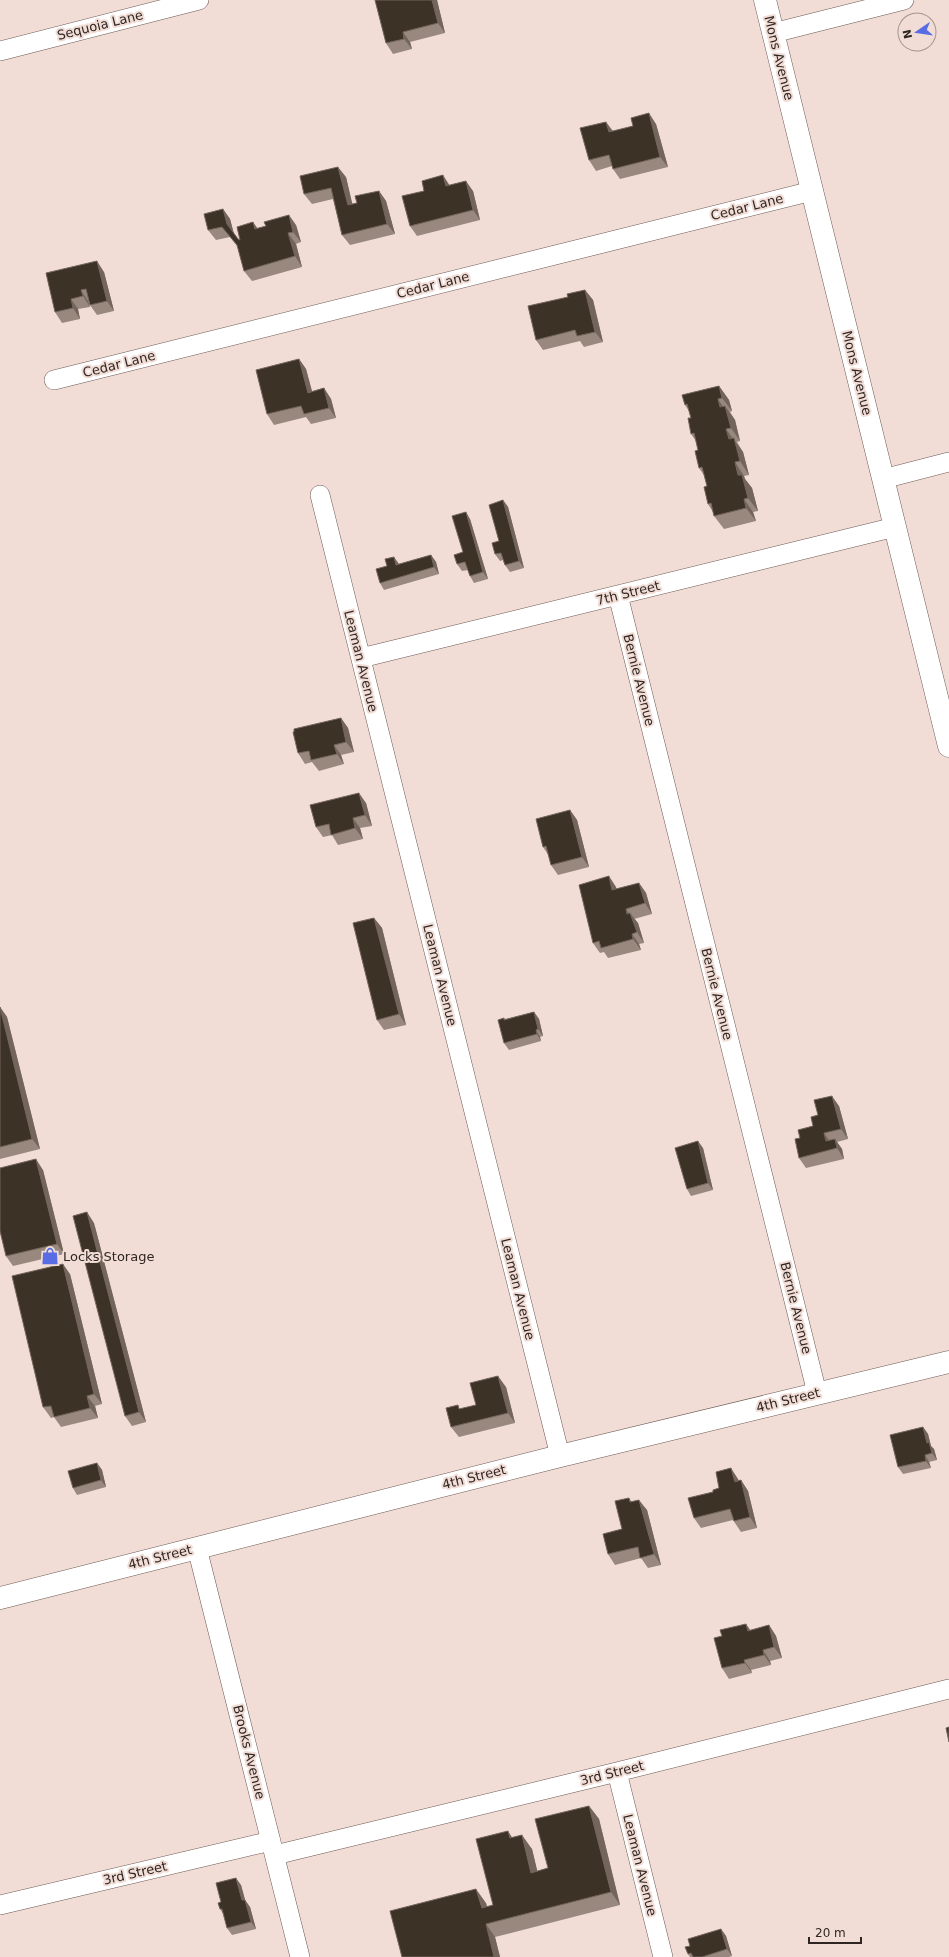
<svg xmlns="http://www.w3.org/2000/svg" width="949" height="1957" viewBox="0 0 949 1957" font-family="'DejaVu Sans',sans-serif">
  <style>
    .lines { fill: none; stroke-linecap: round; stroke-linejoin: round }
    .minor-casing { stroke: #6c5a54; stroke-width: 20 }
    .tertiary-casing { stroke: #6c5a54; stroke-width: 23 }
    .minor { stroke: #fff; stroke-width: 19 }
    .tertiary { stroke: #fff; stroke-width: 22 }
    .wall { fill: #98887e }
    .shaded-wall { fill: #73655b }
    .building { fill: #3d3226; stroke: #73655b }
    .labels { text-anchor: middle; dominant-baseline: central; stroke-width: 4; stroke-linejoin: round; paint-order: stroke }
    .street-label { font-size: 13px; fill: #2e2623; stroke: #f2ddd6 }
    .poi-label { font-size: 13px; fill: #2e2623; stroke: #f2ddd6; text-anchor: start }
  </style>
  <rect width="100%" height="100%" fill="#f2ddd6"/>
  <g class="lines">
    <g class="minor-casing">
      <path id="minor" d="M773 33 904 0
        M0 51 199 0
        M54 380 812 191
        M883 479 949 462
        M320 495 560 1456
        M618 595 817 1393
        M361 658 895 527
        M197 1548 300 1957
        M617 1772 663 1957
        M275 1855 617 1772 949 1689
        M0 1905 271 1841"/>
    </g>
    <g class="tertiary-casing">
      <path id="tertiary" d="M765 0 949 746
        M0 1598 560 1456 949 1362"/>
    </g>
    <use href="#minor" class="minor"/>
    <use href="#tertiary" class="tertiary"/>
  </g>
  <path class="wall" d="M375 0H437L445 33 410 42 412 49 393 54 386 43Z
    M606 122 613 131 656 124 668 167 620 179 613 169 612 166 596 171 589 160Z
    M346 177 352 204 357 203 379 191 386 201 395 234 350 245 342 235 333 199 312 204 304 194Z
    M450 185 473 191 480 220 417 236 410 226Z
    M223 209 230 219 234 234 238 239 240 240 258 228 296 225 301 242 296 244 302 267 252 281 244 271 238 247 230 237 216 240 208 230Z
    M104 272 114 311 97 315 90 305 88 301 90 307 78 309 80 319 62 323 55 312Z
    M585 290 593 300 603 342 584 347 580 341 543 350 536 340 568 297Z
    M299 359 306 369 312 391 324 388 331 399 336 418 311 424 306 417 274 425 267 414Z
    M719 386 729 400 732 411 730 412 735 420 740 441 737 442 743 452 749 475 744 476 745 479 752 488 758 511 753 512 756 521 724 529 714 516 713 512 708 504 707 486 704 475 699 468 698 450 696 441 691 434V418L689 411 685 405Z
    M503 500 508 507 524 568 510 572 505 565 503 560 500 561 495 554 499 541Z
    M470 519 488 579 474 583 470 576 468 570 462 571 457 564 463 552Z
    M431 555 436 562 439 574 384 590 380 583 399 564Z
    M341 718 348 728 354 752 341 755 344 764 319 771 312 762 305 764 298 753Z
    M366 803 372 826 360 828 363 839 338 845 332 835 323 837 316 827Z
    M570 810 577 820 589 867 558 875 551 865 549 856 543 847Z
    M639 883 646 893 652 914 634 919 638 923 644 943 639 944 641 950 608 958 604 952 600 953 593 943 616 887V889Z
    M374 918 382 928 406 1025 384 1030 377 1020Z
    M0 1007 7 1017 40 1149 0 1159Z
    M534 1012 539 1019 543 1036 540 1037 541 1041 509 1050 504 1043V1018L505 1019Z
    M839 1106 848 1139 837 1142 842 1149 844 1159 806 1168 799 1158 818 1115Z
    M703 1148 713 1190 691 1196 687 1189Z
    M43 1170 64 1254 13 1266 6 1256Z
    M94 1223 146 1422 132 1426 125 1416Z
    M70 1274 102 1404 95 1406 98 1418 61 1427 54 1417 51 1418 43 1407Z
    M506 1387 515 1423 459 1437 451 1427 460 1409 476 1405Z
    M923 1427 928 1434 931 1446 934 1449 937 1460 929 1462 931 1468 903 1474 898 1467Z
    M97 1463 102 1470 106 1487 77 1495 73 1488Z
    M738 1479 739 1481 741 1480 748 1491 757 1528 741 1532 733 1520 701 1528 694 1518 713 1492Z
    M629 1498 632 1502 647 1510 661 1565 648 1568 641 1558 615 1565 608 1554 622 1529Z
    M769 1625 776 1636 782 1658 770 1661 771 1665 751 1670 752 1673 729 1679 722 1668 750 1630Z
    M589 1806 599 1819 620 1905 495 1937 500 1957H402L486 1903 487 1907 493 1905 512 1837 532 1849 537 1871 548 1868Z
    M241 1885 245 1900 250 1907 256 1929 232 1935 227 1928 224 1915 220 1909 221 1902Z
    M721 1929 726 1936 732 1956 729 1957H690L688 1954 690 1946Z"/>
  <path class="shaded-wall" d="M432 0H437L445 33 438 23Z
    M403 32 410 42 412 49 404 39Z
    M649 113 656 124 668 167 660 157Z
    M606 122 613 132H609Z
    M338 167 346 177 355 215 348 205Z
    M443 175 450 186H446Z
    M466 181 473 191 480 220 473 210Z
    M379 191 386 201 395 234 387 224Z
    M223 209 230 219 234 234 227 224Z
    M289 215 296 225 301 242 293 232Z
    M253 222 261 233 255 229Z
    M288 233 296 244 302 267 295 256Z
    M97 261 104 272 114 311 107 301Z
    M81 290 88 301 90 307 83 296Z
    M585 290 593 300 603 342 595 332Z
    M71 299 78 309 80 319 73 308Z
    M299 359 306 369 315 403 308 393Z
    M719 386 729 400 732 411 722 398Z
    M324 388 331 399 336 418 329 408Z
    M718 399 726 411 725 406 735 420 740 441 731 428 720 407Z
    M726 429 743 452 749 475 740 461 729 439Z
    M735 462 744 476 745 479 752 488 758 511 748 498 738 475Z
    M744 499 753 512 756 521 746 508Z
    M503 500 508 507 524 568 519 561Z
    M466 512 470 519 488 579 483 572Z
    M431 555 436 562 439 574 434 567Z
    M394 557 399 564 396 565Z
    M341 718 348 728 354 752 346 742Z
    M334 745 341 755 344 764 337 754Z
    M359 793 366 803 372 826 365 815Z
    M570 810 577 820 589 867 582 857Z
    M353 818 360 828 363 839 355 828Z
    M609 876 616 887 619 900 612 890Z
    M639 883 646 893 652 914 645 903Z
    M626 909 632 918 630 913 638 923 644 943 637 932 627 914Z
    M374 918 382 928 406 1025 399 1014Z
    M632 934 639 944 641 950 633 939Z
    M0 1007 7 1017 40 1149 32 1139Z
    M534 1012 539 1019 543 1036 538 1029Z
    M536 1030 540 1037 541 1041 537 1034Z
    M832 1096 839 1106 848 1139 841 1129Z
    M824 1133 831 1143 826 1141Z
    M835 1139 842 1149 844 1159 837 1148Z
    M698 1141 703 1148 713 1190 708 1183Z
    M36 1159 43 1170 64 1254 57 1244Z
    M87 1212 94 1223 146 1422 139 1412Z
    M63 1264 70 1274 102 1404 94 1394Z
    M498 1376 506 1387 515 1423 508 1413Z
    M87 1396 95 1406 98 1418 90 1408Z
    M923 1427 928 1434 931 1446 934 1449 937 1460 932 1453 927 1443Z
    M925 1455 929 1462 931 1468 926 1461Z
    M97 1463 102 1470 106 1487 101 1480Z
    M731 1468 738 1479 742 1492 735 1482Z
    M741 1480 748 1491 757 1528 750 1517Z
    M639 1500 647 1510 661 1565 654 1554Z
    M746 1624 753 1634 748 1631Z
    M769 1625 776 1636 782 1658 774 1647Z
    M763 1650 770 1661 771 1665 764 1655Z
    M744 1660 751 1670 752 1673 745 1663Z
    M589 1806 599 1819 620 1905 611 1892Z
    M508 1831 517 1845 510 1838Z
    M522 1835 532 1849 541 1886 531 1873Z
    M236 1878 241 1885 247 1907 242 1900Z
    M476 1889 486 1903 491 1921 482 1908Z
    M245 1900 250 1907 256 1929 251 1922Z
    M486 1924 495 1937 500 1957H494Z
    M721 1929 726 1936 732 1956 727 1949Z"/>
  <path class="building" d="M375 0H432L438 23 403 32 404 39 386 43Z
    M649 113 660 157 613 169 609 155 589 160 580 128 606 122 609 132 633 126 631 118Z
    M338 167 348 205 357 203 355 196 379 191 387 224 342 235 331 188 304 194 300 176Z
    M443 175 446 186 466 181 473 210 410 226 402 196 424 191 422 181Z
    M223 209 227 224 238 239 240 240 237 227 253 222 255 229 266 226 264 222 289 215 293 232 288 233 295 256 244 271 237 245 222 227 208 230 204 214Z
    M97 261 107 301 90 305 86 289 81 290 83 296 71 299 73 308 55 312 46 273Z
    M585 290 595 332 577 336 575 330 536 340 528 306 568 297 567 294Z
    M299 359 308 393 324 388 329 408 304 414 301 406 267 414 256 370Z
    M719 386 722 398 718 399 720 407 725 406 731 428 726 429 729 439 734 438 740 461 735 462 738 475H742L748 498 744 499 746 508 714 516 711 503 708 504 704 487 707 486 702 467 699 468 695 451 698 450 694 433 691 434 688 418H691L687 404 685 405 682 395Z
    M503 500 519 561 505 565 501 553 495 554 492 543 499 541 489 505Z
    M466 512 483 572 470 576 465 562 457 564 454 555 463 552 452 516Z
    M431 555 434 567 380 583 376 569 387 566 385 559 394 557 396 565Z
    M341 718 346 742 334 745 337 754 311 760 309 751 298 753 293 732H294V729Z
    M359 793 365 815 353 818 355 828 331 835 329 824 316 827 310 805Z
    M570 810 582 857 551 865 546 846 543 847 536 819Z
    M609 876 612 890 639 883 645 903 626 909 627 914 630 913 637 932 632 934 633 939 601 948 599 941 593 943 579 885Z
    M374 918 399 1014 377 1020 353 923Z
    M0 1007 32 1139 0 1147Z
    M534 1012 538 1029 536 1030 537 1034 504 1043 498 1020 504 1018V1020Z
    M832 1096 841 1129 824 1133 826 1141 835 1139 837 1148 799 1158 795 1139 800 1138 798 1130 813 1126 811 1117 818 1115 814 1100Z
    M698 1141 708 1183 687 1189 675 1148Z
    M36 1159 57 1244 6 1256 0 1231V1168Z
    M87 1212 139 1412 125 1416 73 1216Z
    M63 1264 94 1394 87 1396 90 1408 54 1417 51 1406 43 1407 12 1276Z
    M498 1376 508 1413 451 1427 446 1408 458 1405 459 1409 476 1405 470 1383Z
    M923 1427 927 1443 929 1442 932 1453 925 1455 926 1461 898 1467 890 1435Z
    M97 1463 101 1480 73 1488 68 1471Z
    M731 1468 735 1482 741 1480 750 1517 734 1521 730 1509 694 1518 688 1498 713 1492V1490L719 1488 716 1472Z
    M629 1498 630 1502 639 1500 654 1554 640 1558 638 1547 608 1554 603 1534 622 1529 615 1501Z
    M746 1624 748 1631 769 1625 774 1647 763 1650 764 1655 744 1660 745 1663 722 1668 714 1638 722 1636 720 1630Z
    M949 1727V1742L946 1728Z
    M589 1806 611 1892 486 1924 494 1957H402L390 1911 476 1889 482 1908 493 1905 476 1839 508 1831 510 1838 522 1835 531 1873 548 1868 535 1819Z
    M236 1878 242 1900H245L251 1922 227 1928 222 1909H220L218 1903 221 1902 216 1883Z
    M721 1929 727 1949 702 1957H693L691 1953 688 1954 685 1947 690 1946 688 1939Z"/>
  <defs>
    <g id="shop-bare" transform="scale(1.38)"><path d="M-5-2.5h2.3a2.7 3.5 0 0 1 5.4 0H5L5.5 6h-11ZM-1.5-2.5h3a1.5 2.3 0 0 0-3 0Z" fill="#586ce3" stroke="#f2ddd6" stroke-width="2.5" paint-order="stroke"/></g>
  </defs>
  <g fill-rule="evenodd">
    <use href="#shop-bare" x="50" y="1256"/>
  </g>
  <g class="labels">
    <g class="street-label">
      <text transform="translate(100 25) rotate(-14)">Sequoia Lane</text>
      <text transform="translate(779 58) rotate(76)">Mons Avenue</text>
      <text transform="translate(747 207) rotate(-14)">Cedar Lane</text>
      <text transform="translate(433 285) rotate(-14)">Cedar Lane</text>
      <text transform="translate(119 364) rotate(-14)">Cedar Lane</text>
      <text transform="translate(857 373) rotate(76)">Mons Avenue</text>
      <text transform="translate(628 593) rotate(-14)">7th Street</text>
      <text transform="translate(361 661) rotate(76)">Leaman Avenue</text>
      <text transform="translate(639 680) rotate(76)">Bernie Avenue</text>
      <text transform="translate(440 975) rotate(76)">Leaman Avenue</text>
      <text transform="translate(717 994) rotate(76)">Bernie Avenue</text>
      <text transform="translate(518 1289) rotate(76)">Leaman Avenue</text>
      <text transform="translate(796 1308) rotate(76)">Bernie Avenue</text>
      <text transform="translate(788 1400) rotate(-14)">4th Street</text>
      <text transform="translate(474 1477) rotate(-14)">4th Street</text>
      <text transform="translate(160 1557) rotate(-14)">4th Street</text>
      <text transform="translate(249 1752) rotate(76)">Brooks Avenue</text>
      <text transform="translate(612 1773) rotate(-14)">3rd Street</text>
      <text transform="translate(640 1865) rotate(76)">Leaman Avenue</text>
      <text transform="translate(135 1873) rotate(-13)">3rd Street</text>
    </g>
    <g class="poi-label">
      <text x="63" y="1256">Locks Storage</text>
    </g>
  </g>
  <g transform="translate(917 32) rotate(257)"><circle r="19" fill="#f2ddd6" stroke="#a4948e"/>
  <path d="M0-3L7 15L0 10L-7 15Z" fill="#586ce3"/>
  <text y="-6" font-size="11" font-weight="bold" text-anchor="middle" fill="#2e2623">N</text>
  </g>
  <path d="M809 1937v6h52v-6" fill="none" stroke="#2e2623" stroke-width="2"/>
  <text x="815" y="1937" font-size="12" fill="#2e2623" stroke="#f2ddd6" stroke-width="3" paint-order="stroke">20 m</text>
</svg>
